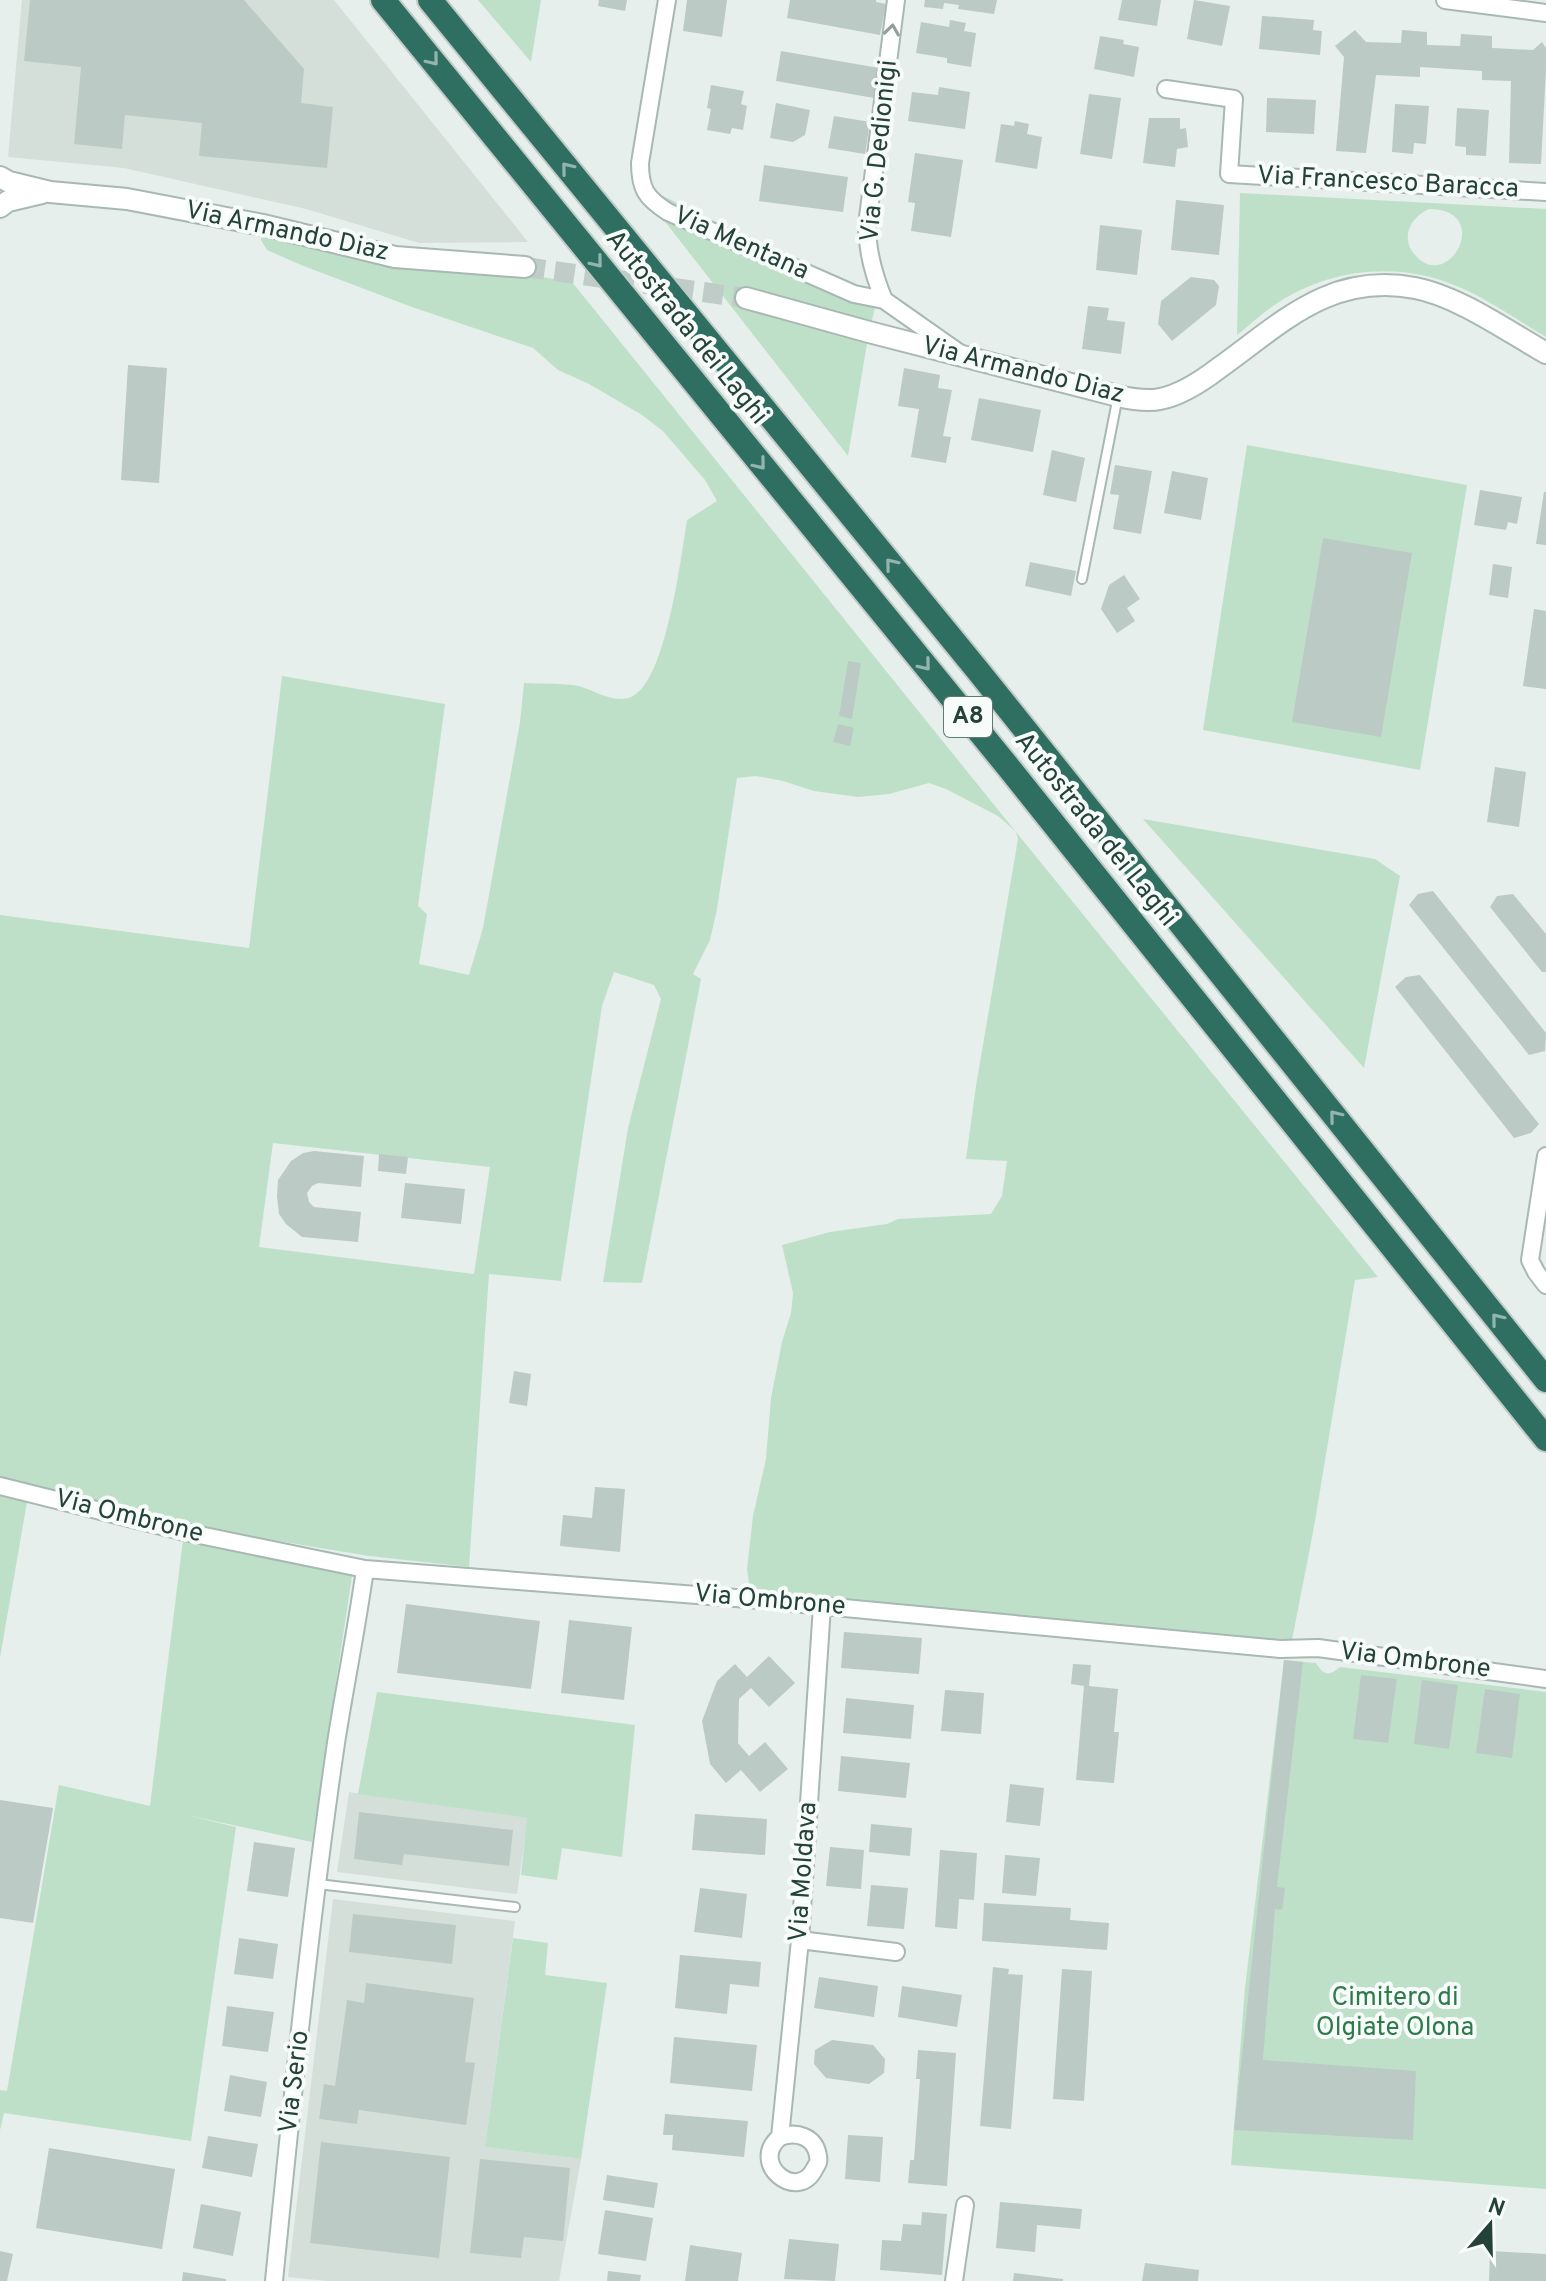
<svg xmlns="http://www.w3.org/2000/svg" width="1546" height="2281" viewBox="0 0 1546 2281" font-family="Overpass,sans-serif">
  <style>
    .built { fill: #d4dfda }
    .green { fill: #bfe0c8; fill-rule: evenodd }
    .building { fill: #bbcac4 }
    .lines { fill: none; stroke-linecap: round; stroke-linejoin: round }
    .tertiary-tunnel { stroke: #bfccc8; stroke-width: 20; stroke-dasharray: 20 10; stroke-linecap: butt }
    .service-casing { stroke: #a8b8b2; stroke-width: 12 }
    .minor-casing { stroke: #a8b8b2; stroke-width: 20 }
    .tertiary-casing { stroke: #a8b8b2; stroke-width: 24 }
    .motorway-casing { stroke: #c2cac8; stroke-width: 28 }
    .service { stroke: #fff; stroke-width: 8 }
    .minor { stroke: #fff; stroke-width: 16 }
    .tertiary { stroke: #fff; stroke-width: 20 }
    .motorway { stroke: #2f6f62; stroke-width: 24 }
    .oneway { stroke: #92a09c }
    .oneway2 { stroke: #93b5ae }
    .labels { text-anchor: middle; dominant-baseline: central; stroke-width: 8; stroke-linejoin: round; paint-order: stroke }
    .shield { fill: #f7fbf9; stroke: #637a73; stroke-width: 2 }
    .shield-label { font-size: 24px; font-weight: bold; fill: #24423a }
    .street-label { font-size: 26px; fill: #24423a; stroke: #f7fbf9 }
    .park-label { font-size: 26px; fill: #2d7a4b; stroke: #f7fbf9 }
  </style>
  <rect width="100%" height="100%" fill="#e6efeb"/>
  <path class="built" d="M22 0H334L528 242 419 243 306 209 124 168 8 157Z
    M349 1792 528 1818 517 1894 337 1872Z
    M333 1899 515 1921 485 2147 581 2159 559 2281H327L288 2277Z"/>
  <path class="green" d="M478 0H541L531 62Z
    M634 182 877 300 869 332 848 456Z
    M1240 193 1546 209V337C1517 320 1485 297 1454 285 1396 261 1328 269 1276 304 1262 313 1250 325 1237 335ZM1429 209C1494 209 1449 294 1415 255 1400 238 1410 217 1429 209Z
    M261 230 572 282 1016 832 1378 1277 1355 1280 1314 1527 1292 1640 1279 1643 750 1591 747 1569 753 1516 766 1459 771 1398 782 1342 791 1313 793 1293 782 1245 830 1232 887 1224 898 1219 991 1214 1002 1196 1007 1161 966 1159 976 1086 1018 839 1016 832 998 816 946 789 929 783 889 794 858 797 814 791 783 781 756 776 737 778 717 909 710 940 693 974 701 979 642 1283 603 1282 628 1128 661 999 654 985 614 972 602 1006 561 1281 489 1274 469 1567 369 1556 187 1526 0 1477V915L249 948 282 676 445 704 418 906 427 914 419 964 469 975 483 928 520 722 524 683C540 684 556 683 573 685 592 687 611 705 631 697 666 683 681 556 687 520L717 501 705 480 663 431 642 415 589 384 558 370 533 348 412 307 301 265 267 250 261 240ZM273 1143 490 1167 474 1274 259 1247Z
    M1247 445 1467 485 1420 770 1203 730Z
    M1143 819 1375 859 1400 876 1364 1068Z
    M0 1495 27 1502 0 1658Z
    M183 1540 352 1576 312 1842 186 1815 236 1827 191 2141 4 2113 0 2130V2090L7 2091 59 1785 150 1806Z
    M1284 1660 1316 1663C1324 1675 1328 1677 1340 1667L1546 1692V2189L1231 2165 1245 1988Z
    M377 1692 635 1725 622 1857 562 1848 557 1880 521 1875 527 1818 358 1794Z
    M513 1938 548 1943 545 1975 607 1983 581 2159 485 2147Z"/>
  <path class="building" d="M30 0H244L304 69 301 103 333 107 327 168 199 156 202 123 125 115 122 149 74 144 81 67 24 61Z
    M599 0H627L625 11 598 6Z
    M687 0H727L722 37 683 31Z
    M790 0H876V2L886 4 880 35 787 18Z
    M925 0H997L994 14 958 9 959 5 944 3 943 9 924 7Z
    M1122 0H1161L1157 26 1118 20Z
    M1194 0 1230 6 1222 46 1187 39Z
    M1262 16 1314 20 1313 30 1322 31 1320 55 1259 49Z
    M950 20 966 23 964 31 976 33 971 67 947 63V58L916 53 921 22 949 27Z
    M1355 30 1366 42 1401 43 1402 30 1427 32V45L1460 46 1461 34 1492 36V48L1533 50 1542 42 1546 48V70L1541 164 1509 163 1511 81 1482 80V71L1420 67V77L1376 75 1366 153 1336 151 1344 57 1335 46Z
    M1100 36 1124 40 1123 44 1139 47 1134 77 1094 69Z
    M781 51 879 68 874 98 776 81Z
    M711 85 744 91 741 104 747 106 743 130 732 128 730 134 707 130 711 109 707 108Z
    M939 87 970 92 965 129 908 121 912 92 938 95Z
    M1089 94 1121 98 1112 159 1080 154Z
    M1267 98 1316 100 1314 134 1266 132Z
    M776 103 810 110 805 135 793 142 770 138Z
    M1395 104 1429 106 1426 144 1414 143 1413 154 1392 152Z
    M1457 108 1489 110 1486 156 1466 155V147L1455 146Z
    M834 116 870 122 865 154 828 148Z
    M1149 118H1180V129L1186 128 1188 147 1177 149 1175 167 1143 163Z
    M1015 121 1029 124 1027 134 1042 137 1037 169 995 162 1001 124 1014 126Z
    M915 153 963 160 951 237 911 231 915 203 908 202Z
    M764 165 848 177 843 212 759 201Z
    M1176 200 1224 205 1219 255 1171 250Z
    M1100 225 1142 230 1137 275 1096 270Z
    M1191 277 1214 280 1219 286 1216 305 1172 341 1158 324 1161 301Z
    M1088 306 1109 308 1107 320 1125 322 1121 354 1082 349Z
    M128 365 167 368 159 483 121 480Z
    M904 368 940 375 938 388 952 390 943 436 951 437 946 463 911 457 919 409 898 406Z
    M979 398 1041 410 1033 452 971 440Z
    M1052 450 1085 458 1076 502 1043 495Z
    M1115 465 1152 471 1141 534 1113 529 1119 495 1110 494Z
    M1172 471 1208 478 1201 520 1164 513Z
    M1480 490 1522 497 1517 524 1508 522 1506 530 1474 525Z
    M1544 492H1546V545L1536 544Z
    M1323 538 1412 553 1381 737 1292 722Z
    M1030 562 1076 571 1071 596 1025 586Z
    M1493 564 1512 567 1508 598 1489 595Z
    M1124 575 1140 599 1127 608 1135 621 1117 633 1101 609 1109 585Z
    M1534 609 1546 611V689L1523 686Z
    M848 661 861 663 852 719 839 716Z
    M838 724 854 728 850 746 833 742Z
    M1495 767 1526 772 1519 827 1487 822Z
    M1433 891 1546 1033 1545 1051 1529 1055 1409 905 1418 894Z
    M1513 894 1546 934V972H1542L1490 907 1497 896Z
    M1420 975 1539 1124 1531 1133 1514 1138 1395 987 1406 977Z
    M314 1151 364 1156 361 1187 318 1183 312 1186 307 1193 309 1202 314 1207 361 1212 358 1242 302 1237 286 1224 279 1214 277 1196 278 1180 291 1161 303 1153Z
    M379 1154 408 1157 406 1174 378 1171Z
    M405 1183 465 1189 461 1224 401 1218Z
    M514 1371 531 1374 527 1406 509 1403Z
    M595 1487 625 1489 620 1552 560 1546 563 1515 592 1518Z
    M406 1604 540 1621 531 1689 397 1673Z
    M569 1620 632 1627 624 1700 561 1693Z
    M844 1632 922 1638 919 1674 841 1668Z
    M769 1656 795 1683 769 1707 751 1688 739 1699 738 1743 749 1756 765 1742 788 1769 760 1792 741 1770 726 1783 710 1764 702 1721 717 1681 735 1664 747 1677Z
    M1284 1660 1303 1662 1277 1887 1285 1888 1282 1910 1275 1909 1263 2060 1416 2071 1413 2140 1234 2130Z
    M1073 1664 1091 1665 1089 1686 1118 1689 1114 1732H1119L1114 1783 1076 1780 1084 1686 1071 1684Z
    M1361 1675 1397 1679 1388 1743 1353 1739Z
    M1422 1680 1458 1685 1449 1749 1414 1744Z
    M1485 1689 1520 1694 1512 1758 1476 1753Z
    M945 1690 984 1693 981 1734 941 1731Z
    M846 1698 914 1705 911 1739 843 1733Z
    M841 1756 910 1763 906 1798 838 1791Z
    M1010 1784 1044 1788 1040 1826 1006 1822Z
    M0 1800 53 1808 33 1923 0 1918Z
    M359 1812 513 1830 509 1866 404 1854 402 1865 354 1859Z
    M695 1814 767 1819 765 1855 692 1850Z
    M871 1824 912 1828 910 1856 869 1852Z
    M254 1842 295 1848 288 1897 247 1891Z
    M830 1847 864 1850 861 1889 826 1886Z
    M940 1850 977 1853 974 1900 959 1899 957 1929 935 1927Z
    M1005 1855 1040 1858 1036 1896 1002 1893Z
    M871 1885 908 1888 904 1929 867 1926Z
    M700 1888 747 1894 742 1938 694 1932Z
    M984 1903 1071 1908 1070 1920 1109 1923 1107 1950 982 1941Z
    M353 1914 456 1925 452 1964 349 1952Z
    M239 1938 278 1944 273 1979 234 1974Z
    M680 1955 761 1962 759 1987 730 1984 727 2014 675 2008Z
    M993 1967 1009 1969 1008 1974 1023 1975 1011 2129 980 2126Z
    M1062 1969 1092 1971 1084 2101 1053 2099Z
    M819 1977 878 1986 874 2017 814 2008Z
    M366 1983 474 1998 465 2062 475 2063 466 2125 359 2110 357 2124 319 2119 324 2084 335 2086 347 2000 364 2003Z
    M902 1986 962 1995 957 2027 898 2017Z
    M227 2006 274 2012 268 2052 222 2046Z
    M674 2037 757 2045 752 2091 670 2083Z
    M832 2040 873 2045 885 2059 884 2073 869 2084 826 2078 814 2064 815 2050Z
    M918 2050 956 2053 947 2186 908 2183 910 2160H914L920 2079H916Z
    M230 2075 267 2082 261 2117 224 2111Z
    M665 2114 748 2121 744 2157 672 2150 673 2135H663Z
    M848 2135 883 2137 880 2182 845 2179Z
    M208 2136 258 2144 252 2177 202 2168Z
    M321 2142 450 2157 439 2258 310 2243Z
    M49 2148 175 2169 162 2249 36 2228Z
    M480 2159 570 2168 563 2241 524 2237 521 2258 470 2253Z
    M607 2175 658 2183 654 2208 603 2200Z
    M1000 2202 1082 2209 1080 2229 1037 2225 1035 2252 996 2248Z
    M201 2204 241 2212 233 2256 193 2248Z
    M605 2210 653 2218 646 2261 598 2254Z
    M922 2212 947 2214 942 2275 880 2270 882 2240 901 2241 903 2224 921 2225Z
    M789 2239 839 2244 835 2281 784 2279Z
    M690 2245 742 2253 738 2281H685Z
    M0 2251 13 2254 7 2281H0Z
    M1490 2251 1546 2254V2281H1489Z
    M1145 2263 1199 2270 1198 2281H1142Z
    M608 2271 641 2275 640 2281H607Z
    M183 2272 226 2279V2281H182Z
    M1014 2273 1063 2279V2281H1013Z"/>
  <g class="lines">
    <path class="tertiary-tunnel" d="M525 267 746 298"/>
    <g class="service-casing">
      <path id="service" d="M1082 579 1118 396
        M318 1884 515 1907"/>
    </g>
    <g class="minor-casing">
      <path id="minor" d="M667 0 640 163C640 189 646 198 668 212L854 294 884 300 958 352
        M1445 0 1546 13
        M1166 89 1234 99 1229 174 1546 192
        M884 300C874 276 867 251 867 225L896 0
        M1546 1156 1530 1260 1536 1272 1546 1285
        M0 1486 185 1532 365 1569 748 1599 1280 1649 1318 1648 1546 1679
        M800 1940 896 1952
        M780 2137C796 2131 815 2136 818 2156 819 2162 818 2163 815 2168 798 2204 748 2163 780 2137L800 1940 822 1606
        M274 2281C292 2101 310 1921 336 1743 345 1685 357 1627 365 1569
        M954 2281 965 2205"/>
    </g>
    <g class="tertiary-casing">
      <path id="tertiary" d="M0 177 9 182 50 192 127 199 263 225 395 257 525 267
        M0 207 8 201 42 193
        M746 298 869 332 1118 396C1131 399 1146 402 1160 399 1181 395 1202 381 1219 368 1282 323 1330 272 1415 288 1458 296 1507 331 1546 353"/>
    </g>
    <g class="motorway-casing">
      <path id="motorway" d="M383 0 1009 768 1546 1439
        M430 0 979 672 1546 1380"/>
    </g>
    <use href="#service" class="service"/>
    <use href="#minor" class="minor"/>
    <use href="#tertiary" class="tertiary"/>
    <use href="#motorway" class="motorway"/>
  </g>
  <defs><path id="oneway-chevron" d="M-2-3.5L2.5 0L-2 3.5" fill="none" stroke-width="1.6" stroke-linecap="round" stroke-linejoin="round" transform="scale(2)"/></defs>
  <use class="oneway" href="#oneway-chevron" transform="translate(892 30) rotate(-82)"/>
  <g class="oneway2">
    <use href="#oneway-chevron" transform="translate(433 60) rotate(51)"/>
    <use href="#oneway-chevron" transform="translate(567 168) rotate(-129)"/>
    <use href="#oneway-chevron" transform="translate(597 262) rotate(51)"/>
    <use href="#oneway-chevron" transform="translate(760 464) rotate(51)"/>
    <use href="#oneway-chevron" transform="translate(891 564) rotate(-129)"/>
    <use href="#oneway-chevron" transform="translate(925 665) rotate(51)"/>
    <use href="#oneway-chevron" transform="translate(1335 1116) rotate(-129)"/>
    <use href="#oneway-chevron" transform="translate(1497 1319) rotate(-129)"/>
  </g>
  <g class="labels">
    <rect class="shield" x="944" y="697" width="48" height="40" rx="6"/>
    <g class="shield-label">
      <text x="968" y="717">A8</text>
    </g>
    <g class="street-label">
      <text transform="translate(880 151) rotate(-84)">Via G. Dedionigi</text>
      <text transform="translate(1388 183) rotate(3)">Via Francesco Baracca</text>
      <text transform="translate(287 232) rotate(12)">Via Armando Diaz</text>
      <text transform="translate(741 244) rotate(24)">Via Mentana</text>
      <text transform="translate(686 328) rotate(51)">Autostrada dei Laghi</text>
      <text transform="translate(1023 371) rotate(14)">Via Armando Diaz</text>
      <text transform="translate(1095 830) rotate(51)">Autostrada dei Laghi</text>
      <text transform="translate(129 1517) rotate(14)">Via Ombrone</text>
      <text transform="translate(770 1601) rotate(5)">Via Ombrone</text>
      <text transform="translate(1415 1661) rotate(7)">Via Ombrone</text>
      <text transform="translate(804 1872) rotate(-86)">Via Moldava</text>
      <text transform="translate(295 2082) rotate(-83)">Via Serio</text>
    </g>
    <g class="park-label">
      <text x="1395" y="1998">Cimitero di<tspan x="1395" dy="30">Olgiate Olona</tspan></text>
    </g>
  </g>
  <g transform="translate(1490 2225) rotate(20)" stroke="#f7fbf9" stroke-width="6" paint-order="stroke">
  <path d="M0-6L14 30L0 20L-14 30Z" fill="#24423a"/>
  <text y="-12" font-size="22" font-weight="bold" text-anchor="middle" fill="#24423a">N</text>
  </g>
</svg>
